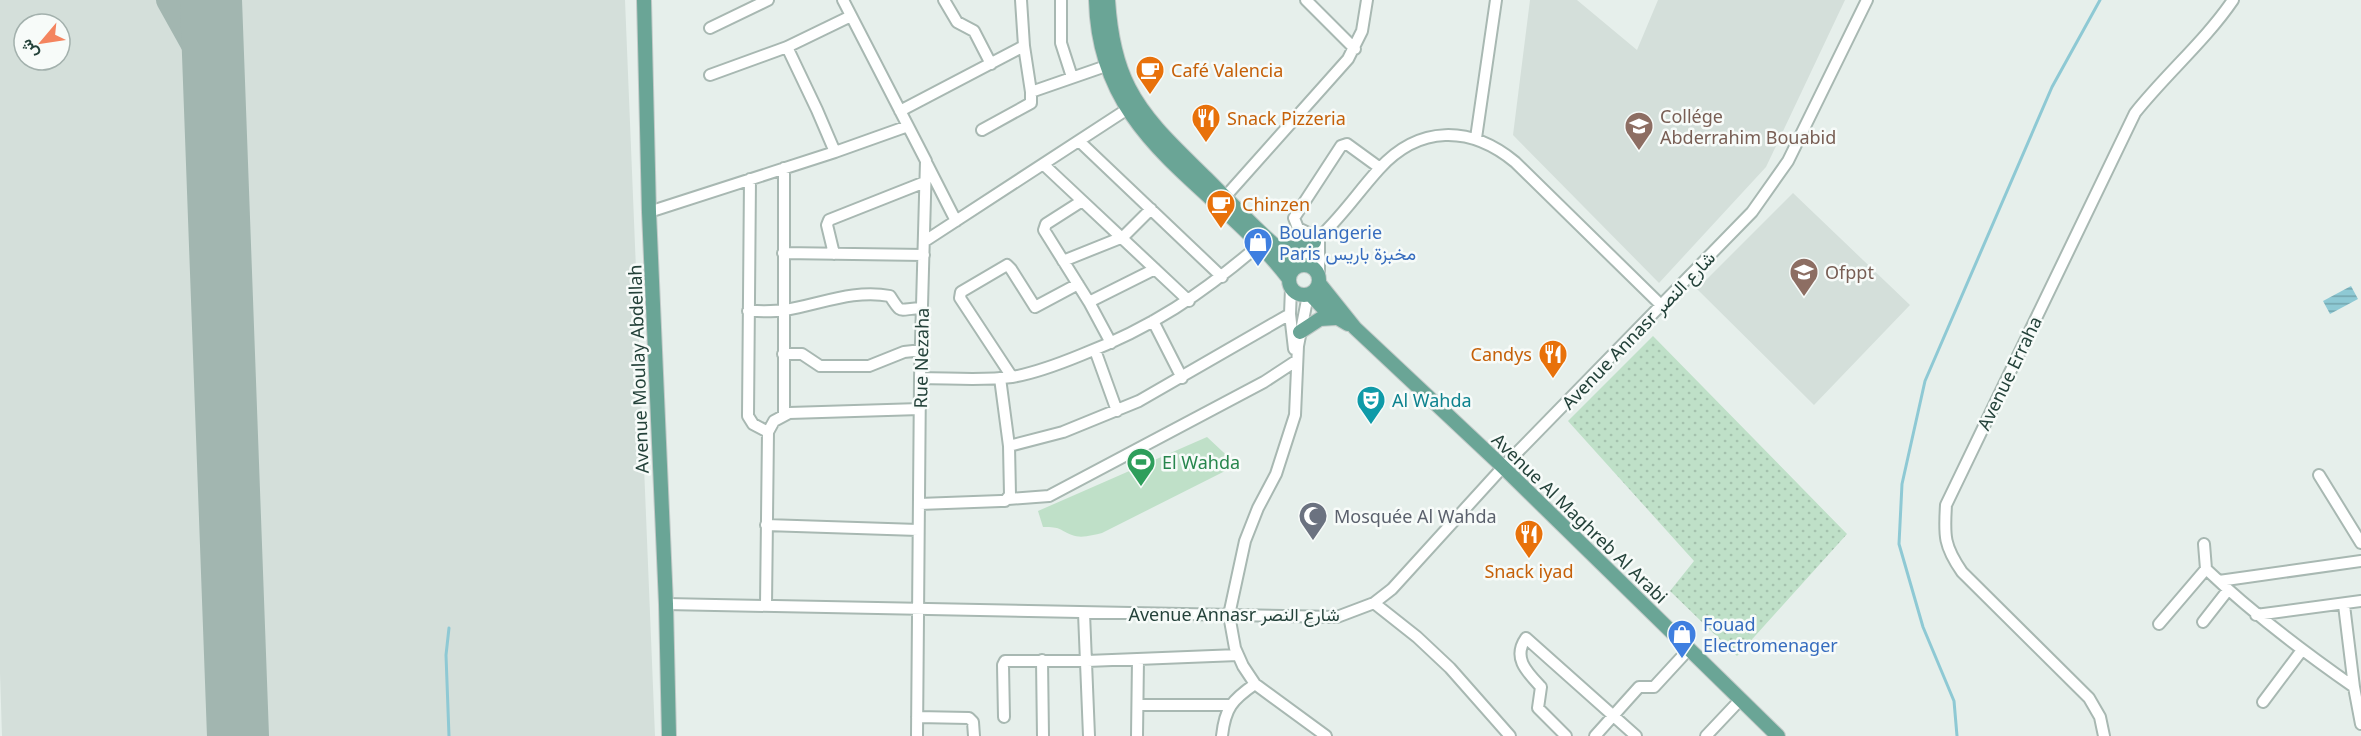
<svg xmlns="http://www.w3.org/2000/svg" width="2361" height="736" viewBox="0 0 2361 736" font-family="'Noto Sans',Vazirmatn,sans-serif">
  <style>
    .built { fill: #d4dfda; fill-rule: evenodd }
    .park { fill: url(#park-dots) }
    .pitch { fill: #bfe0c8 }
    .water { fill: url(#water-rules) }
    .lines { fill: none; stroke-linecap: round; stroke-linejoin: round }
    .stream { stroke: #8ec9d4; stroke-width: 3 }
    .taxiway { stroke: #a2b6b0; stroke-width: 26 }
    .runway { stroke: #a2b6b0; stroke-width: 62 }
    .minor-casing { stroke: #a8b8b2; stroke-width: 14 }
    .major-casing { stroke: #c2cac8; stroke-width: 16 }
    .minor { stroke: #fff; stroke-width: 10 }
    .major { stroke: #6aa596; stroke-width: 14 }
    .labels { text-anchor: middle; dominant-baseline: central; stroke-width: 5; stroke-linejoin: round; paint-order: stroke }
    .food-label { font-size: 18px; fill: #c56008; stroke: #f7fbf9; text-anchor: start }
    .education-label { font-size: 18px; fill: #785e54; stroke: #f7fbf9; text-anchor: start }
    .shop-label { font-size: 18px; fill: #366cbe; stroke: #f7fbf9; text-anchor: start }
    .street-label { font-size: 18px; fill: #24423a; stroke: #f7fbf9 }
    .culture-label { font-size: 18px; fill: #0d838f; stroke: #f7fbf9; text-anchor: start }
    .leisure-label { font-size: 18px; fill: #27864d; stroke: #f7fbf9; text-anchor: start }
    .worship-label { font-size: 18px; fill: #5b616d; stroke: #f7fbf9; text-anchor: start }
  </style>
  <defs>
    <pattern id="park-dots" width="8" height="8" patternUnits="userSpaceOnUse" patternTransform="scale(1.5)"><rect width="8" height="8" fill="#bfe0c8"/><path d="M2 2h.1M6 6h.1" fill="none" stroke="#a4c1ad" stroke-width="1.8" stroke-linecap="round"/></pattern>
    <pattern id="water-rules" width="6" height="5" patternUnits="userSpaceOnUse" patternTransform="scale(1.5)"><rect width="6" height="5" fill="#8ec9d4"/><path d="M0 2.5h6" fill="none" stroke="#74a5ad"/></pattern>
  </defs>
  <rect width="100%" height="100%" fill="#e6efeb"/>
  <path class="built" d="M0 0H625L655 736H2L0 673ZM24 24H60V60H24Z
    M1530 0H1577L1637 50 1658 0H1845L1766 167 1659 283 1513 135Z
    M1793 193 1910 305 1814 405 1697 289Z"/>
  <path class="park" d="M1653 336 1847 534 1737 656 1670 591 1694 561 1568 421Z"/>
  <path class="pitch" d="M1207 437 1237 465 1102 533C1093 535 1081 539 1072 535 1057 529 1062 527 1043 527L1038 511Z"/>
  <path class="water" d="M2351 286 2358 299 2330 314 2323 301Z"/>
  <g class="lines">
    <path class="stream" d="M449 736 446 655 449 628
      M1957 736 1954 701 1923 627 1899 544 1902 484 1925 381 2052 87 2100 0"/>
    <path class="taxiway" d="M169 0 208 70 215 102
      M212 27 224 10 227 0"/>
    <path class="runway" d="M211 0 238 736"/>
    <g class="minor-casing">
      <path id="minor" d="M843 0 926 161 920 378 917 736
        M944 0 957 22 974 31 991 64
        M1021 0 1024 46
        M1061 0V43L1072 77
        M1306 0 1355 49
        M710 28 768 0
        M787 47 817 110 835 152
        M710 75 787 47 851 16
        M900 111 1024 46 1031 92 1106 66
        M982 130 1031 103V92
        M1476 138 1496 0
        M1079 141 1222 277
        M927 164 956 221
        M1043 164 1189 301
        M784 168V414
        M750 179 748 416 753 424 768 432
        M1225 197 1348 59 1362 31 1367 0
        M1082 201 1046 224 1044 230 1089 302 1111 343
        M649 212 835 152 908 126
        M1319 238 1298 228 1294 218 1341 146 1347 144 1380 168
        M1319 238V277
        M925 241 1126 110
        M783 253 924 255
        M834 254 827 225 829 220 925 182
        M1063 261 1123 237 1151 209
        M1301 265 1308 249 1314 242C1338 222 1357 193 1379 169 1419 125 1470 125 1515 162L1662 306
        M1291 288 1290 314 1294 349
        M1308 295 1298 346 1295 415 1276 474 1258 508 1245 541 1229 615 1235 648 1243 666 1255 684 1326 736
        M1089 302 1155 269
        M748 311C760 311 773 312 785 310 821 304 854 289 890 296 902 315 898 309 921 308
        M1153 321 1182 378
        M1095 350 1117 411
        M783 354H802L820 366H869L904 352 922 350
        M1012 377 960 298 961 292 1007 265 1011 269 1035 307 1078 284
        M920 378C950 378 982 381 1012 377 1036 373 1059 364 1081 355 1151 328 1202 294 1259 245
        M1009 446 1063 432 1139 401 1290 314
        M2319 475 2361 543
        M1008 499 1049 496 1264 382 1296 361
        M919 504 1001 501H1005L1010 495 1009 446 1000 378
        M766 525 918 530
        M2204 544 2206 569C2252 613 2301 650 2354 687
        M2219 581 2361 561
        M1374 603 1417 637 1450 668 1510 736
        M666 604 1337 617 1374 603 1392 589 1503 467 1752 212 1788 161 1867 0
        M766 605 768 432 774 421 789 413 920 409
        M2344 605 2354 687 2361 724
        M1084 613 1089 736
        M2256 615 2361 601
        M2203 622 2228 590
        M2159 624 2206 569
        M1042 660 1043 736
        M2263 702 2302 650
        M1138 705H1229
        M917 717 969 718 973 722 974 736
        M1004 717 1003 665 1005 661H1087L1238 655
        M1137 736 1138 659
        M1222 736C1225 708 1232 700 1255 684
        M1566 736 1538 708 1541 687C1527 672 1512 658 1526 638L1636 736
        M1595 736 1639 687H1654L1689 649
        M1706 736 1740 700
        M2104 736 2100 717 2089 698 1962 572C1944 546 1944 536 1946 505L2135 113C2166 74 2205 41 2233 0"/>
    </g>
    <g class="major-casing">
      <path id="major" d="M644 0 649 212 666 604 669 736
        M1096 0C1099 141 1214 181 1289 279
        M1108 0C1110 31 1115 61 1129 88 1147 123 1178 150 1206 178 1236 208 1265 239 1299 266
        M1276 247 1295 248 1314 242
        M1289 280a15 15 0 1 1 30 0a15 15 0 1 1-30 0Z
        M1319 283 1355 328 1503 467 1778 736
        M1310 294 1326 311 1348 324
        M1300 332 1320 319 1335 318"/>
    </g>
    <use href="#minor" class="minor"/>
    <use href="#major" class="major"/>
  </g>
  <defs>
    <g id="cafe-pin" transform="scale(1.5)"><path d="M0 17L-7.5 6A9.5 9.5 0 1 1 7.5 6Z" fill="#e8710a" stroke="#f7fbf9"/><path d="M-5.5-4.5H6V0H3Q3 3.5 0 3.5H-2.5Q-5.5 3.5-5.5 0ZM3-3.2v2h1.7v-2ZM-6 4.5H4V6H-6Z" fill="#fff"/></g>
    <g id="restaurant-pin" transform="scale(1.5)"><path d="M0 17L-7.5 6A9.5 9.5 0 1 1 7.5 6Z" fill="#e8710a" stroke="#f7fbf9"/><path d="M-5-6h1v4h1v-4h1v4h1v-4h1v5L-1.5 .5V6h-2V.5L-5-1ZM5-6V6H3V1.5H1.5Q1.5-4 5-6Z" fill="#fff"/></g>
    <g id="university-pin" transform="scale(1.5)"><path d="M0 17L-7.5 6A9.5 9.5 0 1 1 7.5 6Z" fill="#8d6e63" stroke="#f7fbf9"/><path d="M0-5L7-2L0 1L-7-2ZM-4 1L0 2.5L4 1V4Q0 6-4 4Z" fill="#fff"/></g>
    <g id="shop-pin" transform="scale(1.5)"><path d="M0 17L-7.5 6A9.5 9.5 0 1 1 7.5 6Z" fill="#3f7fe0" stroke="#f7fbf9"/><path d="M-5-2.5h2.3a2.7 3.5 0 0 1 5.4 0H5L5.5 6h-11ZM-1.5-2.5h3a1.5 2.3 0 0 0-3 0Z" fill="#fff"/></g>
    <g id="theatre-pin" transform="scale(1.5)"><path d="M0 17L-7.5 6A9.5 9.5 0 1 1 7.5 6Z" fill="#0f9aa8" stroke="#f7fbf9"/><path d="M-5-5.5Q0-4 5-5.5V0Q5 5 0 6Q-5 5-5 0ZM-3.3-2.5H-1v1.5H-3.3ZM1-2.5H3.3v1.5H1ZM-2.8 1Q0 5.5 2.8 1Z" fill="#fff"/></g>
    <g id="stadium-pin" transform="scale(1.5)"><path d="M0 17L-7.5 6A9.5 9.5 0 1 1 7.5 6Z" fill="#2e9e5b" stroke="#f7fbf9"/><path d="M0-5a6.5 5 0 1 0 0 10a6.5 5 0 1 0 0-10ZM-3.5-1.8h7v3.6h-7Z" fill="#fff"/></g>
    <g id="mosque-pin" transform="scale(1.5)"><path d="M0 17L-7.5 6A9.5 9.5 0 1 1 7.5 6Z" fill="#6b7280" stroke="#f7fbf9"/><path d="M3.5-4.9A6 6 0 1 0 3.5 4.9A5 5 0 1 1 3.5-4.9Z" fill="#fff"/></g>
  </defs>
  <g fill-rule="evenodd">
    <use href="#cafe-pin" x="1150" y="70"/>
    <use href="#restaurant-pin" x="1206" y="118"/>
    <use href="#university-pin" x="1639" y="126"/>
    <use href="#cafe-pin" x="1221" y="204"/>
    <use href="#shop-pin" x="1258" y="242"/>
    <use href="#university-pin" x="1804" y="272"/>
    <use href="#restaurant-pin" x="1553" y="354"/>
    <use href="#theatre-pin" x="1371" y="400"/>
    <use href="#stadium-pin" x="1141" y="462"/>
    <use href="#mosque-pin" x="1313" y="516"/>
    <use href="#restaurant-pin" x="1529" y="534"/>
    <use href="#shop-pin" x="1682" y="634"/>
  </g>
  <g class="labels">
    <g class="food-label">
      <text x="1171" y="70">Café Valencia</text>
      <text x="1227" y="118">Snack Pizzeria</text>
      <text x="1242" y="204">Chinzen</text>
      <text x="1532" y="354" text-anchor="end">Candys</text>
      <text x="1529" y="571" text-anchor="middle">Snack iyad</text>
    </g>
    <g class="education-label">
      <text x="1660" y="116">Collége<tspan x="1660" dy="21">Abderrahim Bouabid</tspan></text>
      <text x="1825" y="272">Ofppt</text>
    </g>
    <g class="shop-label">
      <text x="1279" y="232">Boulangerie<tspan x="1279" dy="21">Paris مخبزة باريس</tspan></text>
      <text x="1703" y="624">Fouad<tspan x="1703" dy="21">Electromenager</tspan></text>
    </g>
    <g class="street-label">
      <text transform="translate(1638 330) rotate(-46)">Avenue Annasr شارع النصر</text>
      <text transform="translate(921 358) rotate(-89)">Rue Nezaha</text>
      <text transform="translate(638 369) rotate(-92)">Avenue Moulay Abdellah</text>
      <text transform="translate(2009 373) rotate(-64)">Avenue Erraha</text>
      <text transform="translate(1580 518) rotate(44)">Avenue Al Maghreb Al Arabi</text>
      <text x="1234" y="614">Avenue Annasr شارع النصر</text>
    </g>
    <g class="culture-label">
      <text x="1392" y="400">Al Wahda</text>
    </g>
    <g class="leisure-label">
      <text x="1162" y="462">El Wahda</text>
    </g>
    <g class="worship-label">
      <text x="1334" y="516">Mosquée Al Wahda</text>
    </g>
  </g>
  <g transform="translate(42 42) rotate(241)"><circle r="28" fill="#f7fbf9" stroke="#a3b1ad" stroke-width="1.5"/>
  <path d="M0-4.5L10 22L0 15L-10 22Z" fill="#f4845f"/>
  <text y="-9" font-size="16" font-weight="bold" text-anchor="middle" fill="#24423a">ش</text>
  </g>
</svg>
